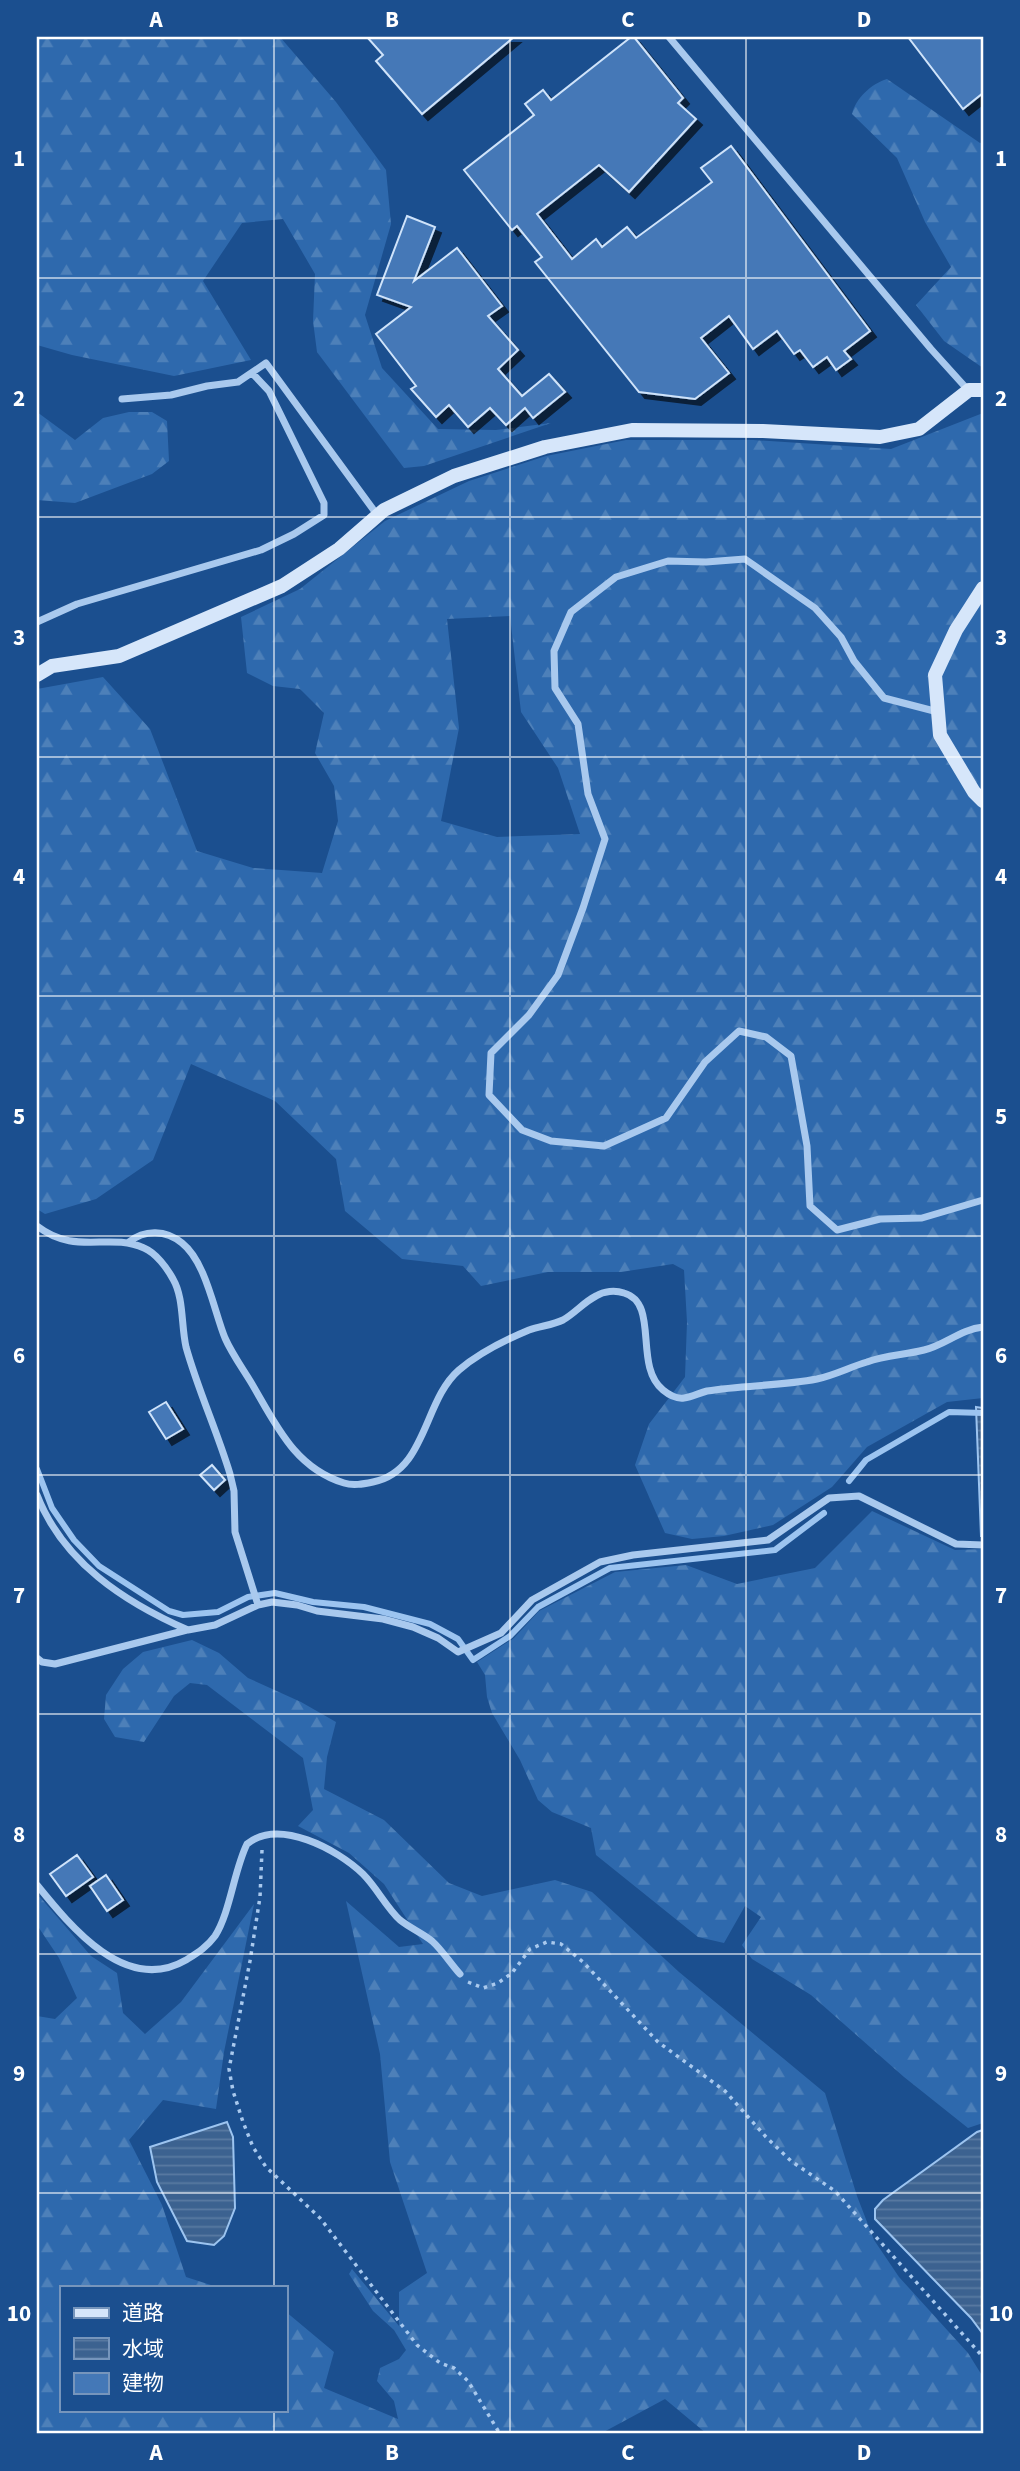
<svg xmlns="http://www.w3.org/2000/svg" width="1020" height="2471" viewBox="0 0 1020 2471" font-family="'Source Sans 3','Noto Sans JP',sans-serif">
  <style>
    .forest { fill: url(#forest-firs); fill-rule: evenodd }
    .water { fill: url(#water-rules); stroke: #9cc4f0; stroke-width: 2 }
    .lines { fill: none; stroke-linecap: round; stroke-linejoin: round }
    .stream { stroke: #9cc4f0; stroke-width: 6 }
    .building { fill: #4478b7; stroke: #cfe3fa; stroke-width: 2; filter: url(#shadow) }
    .path { stroke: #a9c9ee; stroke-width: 3.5; stroke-dasharray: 3.5 5; stroke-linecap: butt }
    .street { stroke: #a9c9ee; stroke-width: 7 }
    .secondary { stroke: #d6e6fa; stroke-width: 14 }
    .grid { fill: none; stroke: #fff; stroke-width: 2; stroke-opacity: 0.55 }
    .neatline { fill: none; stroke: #fff; stroke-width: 2.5 }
    .grid-label { font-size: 23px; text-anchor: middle; font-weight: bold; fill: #fff }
  </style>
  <defs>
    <pattern id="forest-firs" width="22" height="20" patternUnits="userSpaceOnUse" patternTransform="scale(1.75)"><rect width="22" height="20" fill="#2e69ad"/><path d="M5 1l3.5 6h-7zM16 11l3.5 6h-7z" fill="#4d80b9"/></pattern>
    <pattern id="water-rules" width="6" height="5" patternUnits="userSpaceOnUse" patternTransform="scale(1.75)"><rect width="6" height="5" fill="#3c6290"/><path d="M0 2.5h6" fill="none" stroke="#597aa1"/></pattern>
    <filter id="shadow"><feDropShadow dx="6" dy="6" stdDeviation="0" flood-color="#0009"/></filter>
  </defs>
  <rect width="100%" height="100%" fill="#1b4f8f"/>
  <path class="forest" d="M37 37H280L336 102 386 170 391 224 365 315 382 368 438 429 496 430 551 423 424 466 404 468 317 352 313 321 315 274 283 219 242 223 203 281 251 360 174 376 72 355 37 345Z
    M887 79 980 143 983 142V368L944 341 916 305 951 267 925 222 897 158 852 114C856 98 871 84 887 79Z
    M37 412 75 440 103 418 129 412H152L167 421 169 461 152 474 75 503 37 500Z
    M983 413V1398L947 1402 867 1447 832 1487 773 1525 724 1536 692 1539 665 1533 635 1465 649 1424 685 1377 687 1322 684 1270 673 1264 621 1272H548L481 1286 463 1266 402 1259 345 1211 336 1159 275 1101 191 1064 153 1160 96 1199 45 1214 37 1209V689L103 677 150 729 197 851 253 868 322 873 338 821 334 786 315 753 324 713 300 689 273 686 247 673 241 617 300 589 385 521 469 481 546 456 626 440H753L891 449ZM510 616 521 712 558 768 580 834 497 837 441 821 459 728 447 619Z
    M872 1511 955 1550 983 1549V2123L968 2128 904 2077 811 1995 752 1959 742 1945 761 1917 745 1906 724 1943 698 1937 596 1855 591 1828 552 1812 538 1800 520 1760 492 1713 487 1697 485 1675 477 1662 514 1638 539 1611 615 1572 686 1565 737 1584 815 1568Z
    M192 1640 219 1653 248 1678 301 1702 336 1722 327 1757 324 1789 384 1820 449 1883 482 1896 555 1880 592 1892 679 1972 825 2093 857 2196 874 2240 899 2277 968 2353 983 2377V2434H707L665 2399 600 2434H37V2016L55 2019 77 1998 59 1958 37 1925V1898L40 1897 91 1956 117 1973 123 2013 145 2034 181 2002 254 1904 224 2052 216 2109 163 2100 129 2140 162 2205 186 2277 217 2287H61V2410H285V2311L334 2352 324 2388 398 2419 394 2401 377 2381 380 2368 399 2359 406 2350 394 2330 373 2311 349 2274 352 2269 399 2326V2292L427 2273 390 2162 380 2054 346 1901 399 1947 423 1944 384 1884 349 1853 298 1826 313 1810 303 1758 207 1685 190 1683 174 1696 144 1742 115 1737 104 1719 106 1695 123 1669 143 1652Z"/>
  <path class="water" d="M976 1407 983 1408V1536H981Z
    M227 2122 233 2137 235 2208 224 2236 214 2245 187 2241 157 2182 150 2147Z
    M983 2130V2334L971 2318 875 2219V2209L883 2200 977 2132Z"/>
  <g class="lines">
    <path class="stream" d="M37 1469 52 1508 74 1540 99 1566 169 1611 183 1615 218 1612 248 1597 275 1593 313 1602 364 1607 430 1624 458 1639 473 1660 510 1636 538 1607 610 1568 775 1550 824 1513
      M849 1481 866 1460 949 1412 983 1413"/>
  </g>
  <path class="building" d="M367 37H514L422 114 376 61 383 55Z
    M631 37H634L683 98 678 103 696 119 629 192 599 165 537 214 572 259 596 239 602 247 627 227 636 238 712 182 701 168 731 146 870 331 844 351 851 359 836 370 827 357 813 367 800 350 794 354 777 331 753 349 729 316 701 338 729 373 695 399 639 392 535 262 542 257 517 226 512 230 464 170 534 115 525 104 543 90 551 100Z
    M908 37H983V93L963 109Z
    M407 216 435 227 414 281 457 248 502 306 488 316 518 350 498 369 522 396 549 374 565 392 533 418 525 408 506 425 490 408 468 427 449 405 436 417 411 389 416 386 376 334 411 307 377 295Z
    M166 1402 183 1429 166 1439 149 1412Z
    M212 1465 225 1480 214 1490 200 1475Z
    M77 1855 93 1877 66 1896 50 1874Z
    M106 1875 123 1900 107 1911 90 1886Z"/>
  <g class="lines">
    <path class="path" d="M262 1850 260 1897 250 1961 229 2069 233 2091 243 2122 253 2147 266 2167 320 2218 417 2345 440 2363 454 2368 468 2381 500 2434
      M468 1982 483 1988 498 1983 512 1973 530 1949 547 1942 561 1944 583 1962 658 2042 725 2091 766 2137 791 2161 835 2191 983 2357"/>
    <path class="street" d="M669 37 931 349 968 390
      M122 399 171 395 207 386 238 382 266 363 378 516
      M37 622 77 604 261 550 294 534 324 515V503L269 391 252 373
      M938 712 884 698 854 661 841 637 815 608 745 559 706 562 668 561 616 577 571 612 554 651 555 688 578 724 588 794 605 839 583 908 558 975 529 1015 491 1053 489 1095 522 1130 551 1141 604 1146 666 1118 705 1062 739 1031 766 1037 791 1056 807 1146 810 1206 837 1230 880 1219 922 1218 983 1200
      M37 1226C76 1256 108 1232 144 1248 156 1253 167 1268 173 1279 184 1298 181 1325 186 1347 198 1390 217 1431 230 1474L234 1491 235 1532 258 1605
      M129 1242C145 1229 166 1230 182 1243 206 1262 214 1311 225 1338 232 1354 243 1369 252 1384 276 1425 295 1468 344 1483 353 1486 363 1484 373 1482 427 1471 423 1401 459 1370 479 1353 505 1340 529 1330 540 1326 553 1325 563 1320 575 1313 584 1302 596 1296 604 1291 615 1290 624 1293 660 1303 633 1366 663 1390 669 1395 676 1399 684 1398 692 1397 699 1393 707 1391 743 1385 781 1386 817 1379 835 1375 850 1367 867 1362 885 1355 905 1355 924 1350 945 1345 961 1329 983 1327
      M37 1495C63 1562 124 1602 188 1630L215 1625 258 1605 272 1602 297 1605 317 1611 383 1619 413 1627 438 1638 458 1652 501 1633 532 1600 600 1562 633 1555 768 1540 829 1498 859 1496 956 1544 983 1545
      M37 1658 42 1662 55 1664 187 1630
      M37 1885C71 1927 126 1995 186 1960 197 1953 207 1947 215 1936 230 1913 234 1870 247 1844 279 1818 337 1849 363 1874 377 1888 386 1907 400 1920 410 1928 422 1933 432 1941 442 1950 451 1964 460 1974"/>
    <path class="secondary" d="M983 588 956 630 935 675 940 735 974 792 983 801
      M37 675 52 666 119 656 282 586 339 549 384 510 454 476 545 447 632 430 763 431 880 437 919 429 969 390H983"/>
  </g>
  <path class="grid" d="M274 37V2287M510 37V2434M746 37V2434M37 278H983M37 517H983M37 757H983M37 996H983M37 1236H983M37 1475H983M37 1714H983M37 1954H983M37 2193H983M274 2410V2434"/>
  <rect width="1020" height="2471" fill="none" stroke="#1b4f8f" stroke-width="77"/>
  <rect x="60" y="2286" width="228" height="126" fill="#1b4f8f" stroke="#7695bc" stroke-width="2"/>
  <rect x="74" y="2308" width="35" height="10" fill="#d6e6fa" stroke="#7695bc" stroke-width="2"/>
  <text x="122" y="2320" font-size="21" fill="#ffffff">道路</text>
  <rect x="74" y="2338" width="35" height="21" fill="url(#water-rules)" stroke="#7695bc" stroke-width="2"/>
  <text x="122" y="2356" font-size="21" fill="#ffffff">水域</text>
  <rect x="74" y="2373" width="35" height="21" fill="#4478b7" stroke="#7695bc" stroke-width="2"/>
  <text x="122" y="2390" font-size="21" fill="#ffffff">建物</text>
  <rect x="38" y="38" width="944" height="2394" class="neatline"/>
  <g class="grid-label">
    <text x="156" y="27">A</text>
    <text x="392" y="27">B</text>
    <text x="628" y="27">C</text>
    <text x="864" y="27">D</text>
    <text x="19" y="166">1</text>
    <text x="1001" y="166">1</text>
    <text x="19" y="406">2</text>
    <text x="1001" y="406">2</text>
    <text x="19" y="645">3</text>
    <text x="1001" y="645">3</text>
    <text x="19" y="884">4</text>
    <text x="1001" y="884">4</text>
    <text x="19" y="1124">5</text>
    <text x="1001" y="1124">5</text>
    <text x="19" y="1363">6</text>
    <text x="1001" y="1363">6</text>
    <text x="19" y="1603">7</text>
    <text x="1001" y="1603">7</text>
    <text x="19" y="1842">8</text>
    <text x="1001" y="1842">8</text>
    <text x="19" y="2081">9</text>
    <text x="1001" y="2081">9</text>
    <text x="19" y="2321">10</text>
    <text x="1001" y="2321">10</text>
    <text x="156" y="2460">A</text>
    <text x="392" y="2460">B</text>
    <text x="628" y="2460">C</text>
    <text x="864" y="2460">D</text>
  </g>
</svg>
